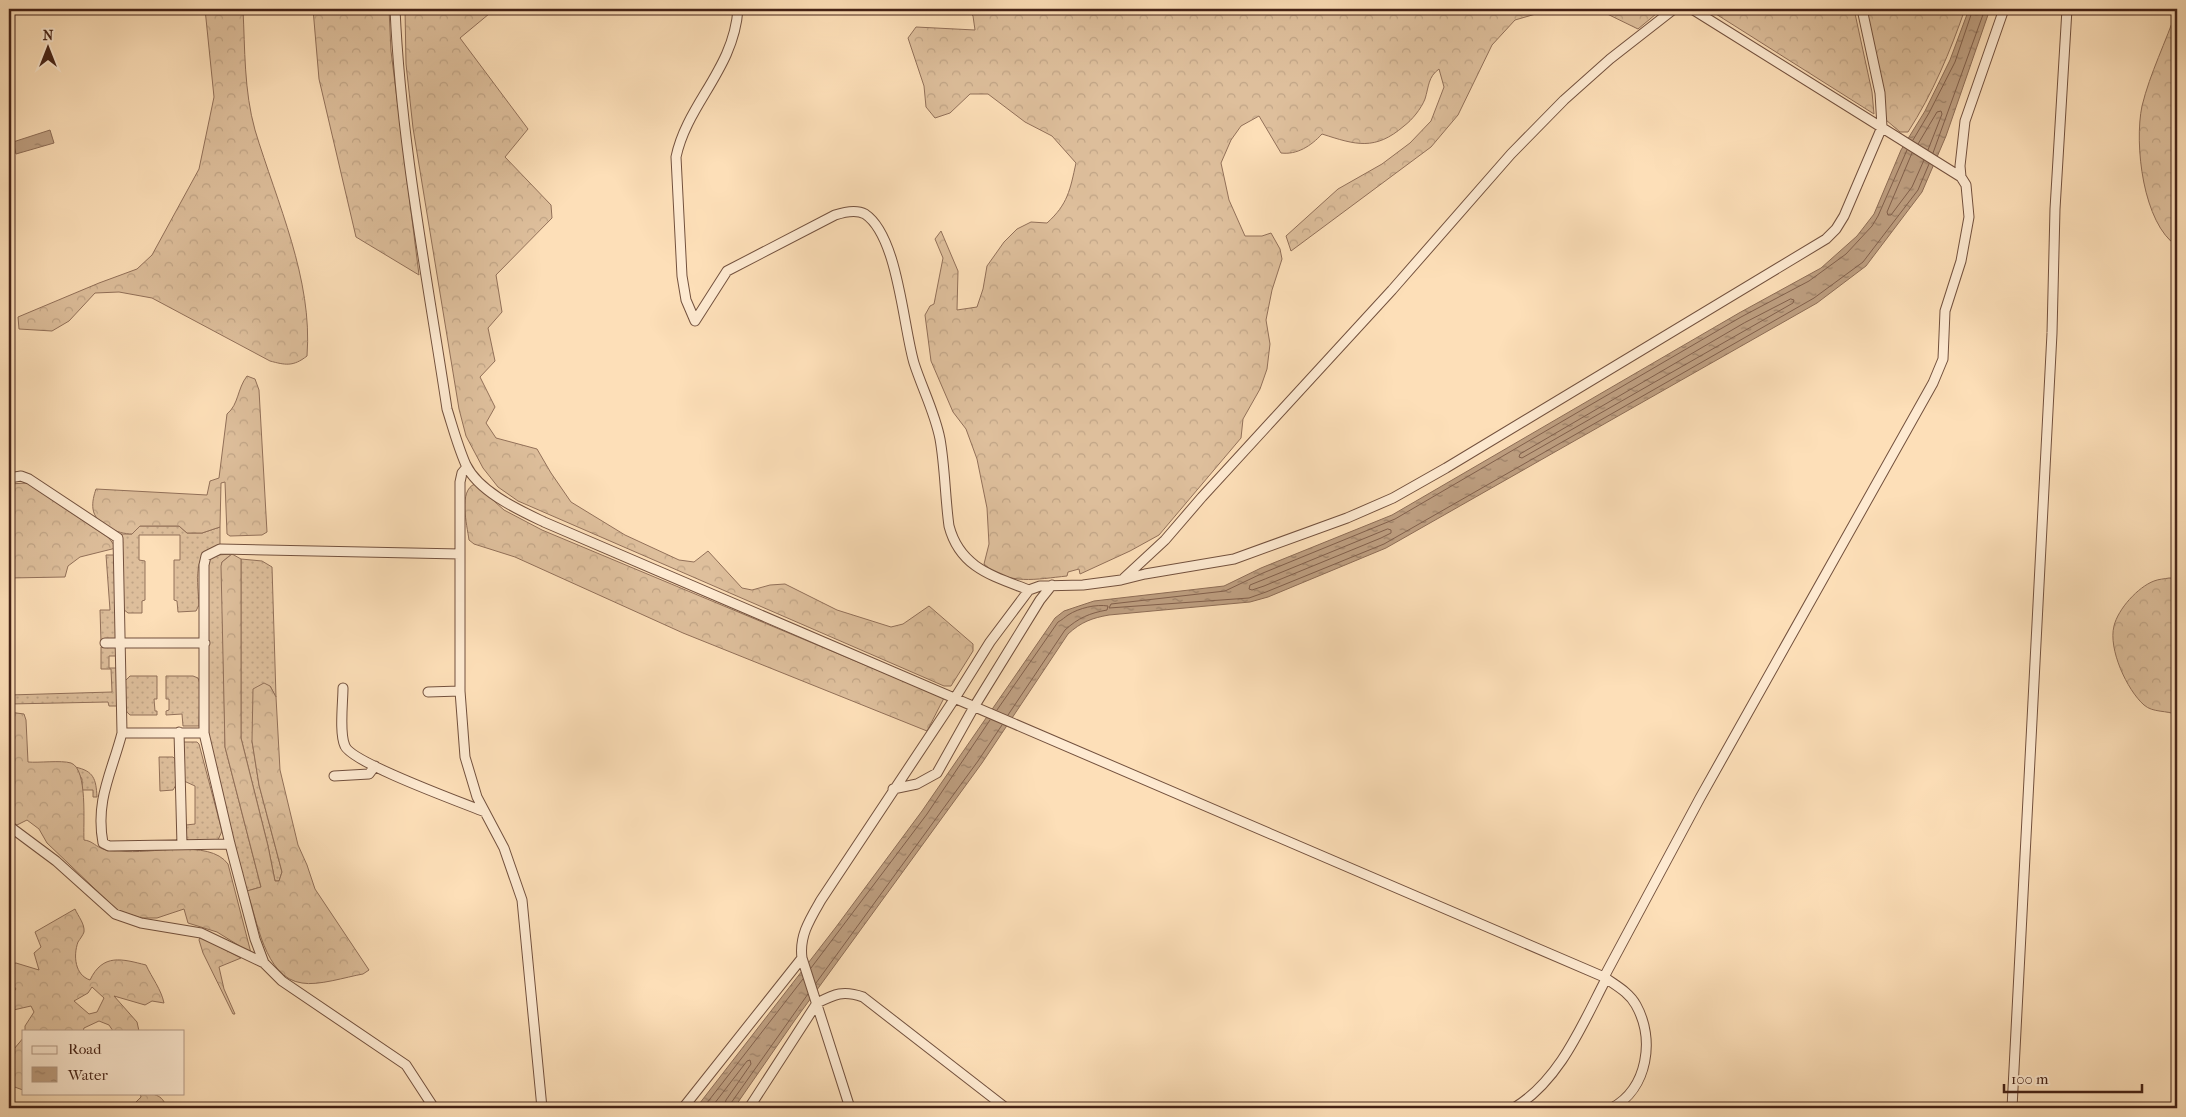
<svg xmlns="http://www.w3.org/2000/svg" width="2186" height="1117" font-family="'IM FELL French Canon',serif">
<defs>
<pattern id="grass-dots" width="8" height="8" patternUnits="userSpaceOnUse" patternTransform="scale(1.25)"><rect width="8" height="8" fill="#debf9c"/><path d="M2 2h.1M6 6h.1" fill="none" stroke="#c0a486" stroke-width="1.8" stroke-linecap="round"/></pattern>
<pattern id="forest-crowns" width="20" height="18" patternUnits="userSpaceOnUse" patternTransform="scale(1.25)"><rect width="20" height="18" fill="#debf9c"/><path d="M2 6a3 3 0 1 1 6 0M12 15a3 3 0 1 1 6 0" fill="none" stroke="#c0a486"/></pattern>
<pattern id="water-ripples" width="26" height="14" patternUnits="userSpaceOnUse" patternTransform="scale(1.25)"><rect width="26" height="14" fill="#be9f81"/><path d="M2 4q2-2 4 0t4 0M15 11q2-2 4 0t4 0" fill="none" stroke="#9c8169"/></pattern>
</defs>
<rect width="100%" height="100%" fill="#fddfb8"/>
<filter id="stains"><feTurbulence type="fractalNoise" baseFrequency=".004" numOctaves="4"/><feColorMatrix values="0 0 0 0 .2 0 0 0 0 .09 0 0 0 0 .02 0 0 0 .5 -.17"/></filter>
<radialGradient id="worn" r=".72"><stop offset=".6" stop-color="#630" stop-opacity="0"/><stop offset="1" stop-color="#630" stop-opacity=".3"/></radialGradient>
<!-- grass -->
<path fill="url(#grass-dots)" stroke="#927059" d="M140,526H179L187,533H202L220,527V546C191,550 198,583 199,605L196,611L178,612L177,601L174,600V560H180V535H139V560L145,561V600L142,601V613H128L123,609L121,534H132Z
M232,554L222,562L225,747L261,887L247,891L209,750L206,566L210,558L217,555Z
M106,555H116V639L101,642L100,610H110Z
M241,559L262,561L272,567L276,697L270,686L252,741L259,785L282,872L279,881H275L268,846L241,738Z
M101,647H117V656H109V668H117L118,706H109L108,702L9,704V695L112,692L111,669H101Z
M130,676H157V699H154L155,711H157V715H130C121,709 124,692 124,682Z
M166,676H193L198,678L200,684L199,726H183L182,714L166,715V711L169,710V699H166Z
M183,742H197L199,744L222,831L218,840L186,842V825L195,824V786L184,781Z
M159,757H173L175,759L176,785L173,790L160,791Z
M75,767C94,771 96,779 97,797H93V790H82V779Z"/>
<!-- forest -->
<path fill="url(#forest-crowns)" stroke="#927059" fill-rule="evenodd" d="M205,9H243C245,49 244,91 255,130C277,203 313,279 307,356C293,367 285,365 270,361L152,298L119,292L95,293L69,321L52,331L19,329L18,317L99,283L137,269L152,255L199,169L214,97Z
M313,9H389L391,51L419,275L356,237L319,79Z
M405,9H495L460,38L528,129L505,157L551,205L552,218L496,275L502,312L488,328L495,361L480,377L495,407L486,423L496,438L537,449L551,473L571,502L625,535L679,560L694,562L708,551L742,588L752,590L770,585L785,584L837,610L891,627L903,624L929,606L973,644V651L951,686H944L518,501L498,487L483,468L466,436L459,409L413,128L406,64Z
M968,9H1553L1515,20L1492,45L1458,115L1431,147L1291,251L1286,236L1338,189L1382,164L1410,143L1431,121L1444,87L1439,69C1428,77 1429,86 1425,99C1421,109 1412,120 1404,126C1375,151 1356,145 1322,134C1311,146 1297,155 1281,153L1259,116L1241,126L1231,140L1221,163L1229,200L1245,236H1262L1271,233L1280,249L1282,259L1272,290L1266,320L1270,344L1267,369L1260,389L1243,419L1241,438L1159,535L1130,551L1080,574L1079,569L1068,572L1067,576C1037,579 1008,586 984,564L989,544L987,508L977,459L966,429L953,412L931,361L925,315L930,306L934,304L943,258L935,239L941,231L958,271L957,310L977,307L983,289L987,266L1004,242L1017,229L1031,222L1047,223C1068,204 1070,190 1076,163L1052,136L1025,122L988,94H970L950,113L935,118L926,107L924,86L908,38L916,27L975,30L973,16Z
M1597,9H1662L1638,29Z
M1708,9H1854L1872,92L1874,114Z
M1866,9H1965C1950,52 1933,93 1908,132H1900L1886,120L1883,92Z
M2177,9V246C2143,224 2134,144 2142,106C2150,73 2166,42 2177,9Z
M247,376L255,379L259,390L267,532L262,535L230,536L227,534L225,482L221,483L220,527L202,533H187L179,526H140L132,534C118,534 95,525 93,509C92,502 94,495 96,489L207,495L210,481L219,478L227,414C239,404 237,389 247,376Z
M27,483L109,538L116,548L80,557L68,566L65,577L9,578V484Z
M475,484L504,510L542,530L944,698L927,731L683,633L515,557L474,544L469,540C467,525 458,490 475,484Z
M232,554L241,559V738L268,846L275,881H279L282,872L259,785L252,741L253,689L264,683L270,686L276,697L280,770L298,845L307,865L315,889L369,970L363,974C346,977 318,986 302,983C264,978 257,918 247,891L261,887L225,747L221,566L222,562Z
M2169,578H2177V715C2167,710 2153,713 2144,705C2127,690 2108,649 2114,626C2118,609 2138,587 2154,581C2159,579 2164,579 2169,578Z
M9,712L24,714L26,720L28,762C39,763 61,760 71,763C88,769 83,824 84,840C92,841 94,845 101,848C106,851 114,851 120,851C150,855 209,838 228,864L251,953L217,932L188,923L184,909L157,918H141L117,910L47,843L39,829L27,820L17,825L9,820Z
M75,909C78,916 85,924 84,932C83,935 80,939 78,942C73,956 75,975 90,980C103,953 122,959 146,965C152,978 161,989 164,1003L152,1001L145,1005L114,996L137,1022L139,1031H113L109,1025L99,1021L84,1028L83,1031H25V1026L34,1012L31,1006L9,1011V997L16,989L9,979V964L16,963L39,970L34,953L41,947L35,932ZM92,987L104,998L97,1012L89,1014L74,1001L88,993Z
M200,937L241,958L219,967L224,989L235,1014H233L203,953L199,940Z
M24,1037V1089L23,1090L9,1085V1055Z
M140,1093C151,1093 164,1094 166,1108H130L141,1097Z"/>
<!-- water -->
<path fill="url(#water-ripples)" stroke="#8e6d56" d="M1969,9H1990L1946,136L1922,192L1866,266L1817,303L1386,548L1268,597L1250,602L1109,615C1092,618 1081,622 1068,634L982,763L795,1020L734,1108H696L836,927L922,811L1055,618L1064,611L1094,601L1224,586L1261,568L1392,515L1739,313L1821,268L1857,236L1874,214L1901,150L1925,111L1950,60Z
M50,130L54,143L16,154L13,142Z"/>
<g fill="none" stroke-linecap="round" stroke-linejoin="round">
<!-- shore -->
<path stroke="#82604c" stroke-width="1" d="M1913,140L1929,113L1955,62L1973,9
M1918,144L1937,112L1941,111L1942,114L1928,150
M1907,150L1878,216L1872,226L1846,254L1809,281L1741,317L1395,519L1263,573L1225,591L1111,604L1109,608L1249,598L1266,592L1384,544L1814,298L1863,262L1918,190L1929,164
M1912,153L1887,212L1888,215H1891L1912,187L1924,160
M1933,153L1985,9
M1791,299L1794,300L1793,303L1522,458L1519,457L1520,454L1744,323Z
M1388,529L1391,530V533L1381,538L1264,586L1252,590L1249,589L1250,585L1265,579Z
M997,710L1058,622C1062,620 1065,617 1068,615C1079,608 1096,604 1108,606L1107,610C1090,613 1078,618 1065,630L1008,715
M811,968L927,814L990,720
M816,983L978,761L1002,725
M703,1108L803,979
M711,1108L747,1061L750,1060L751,1064L726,1100L724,1108
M730,1108L731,1103L808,994"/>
<!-- minor casing -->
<g stroke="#73513e" stroke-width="11">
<path id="minor" d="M395,9C401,143 427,276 447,409C453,428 458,447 466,465C479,492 519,510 544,522L1604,977C1615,985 1629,992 1636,1005C1655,1039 1648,1088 1612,1108
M738,9C734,69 687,104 676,157L682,276L686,300L695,321L727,271L835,215C844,212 856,209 865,214C898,236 903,326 914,363C922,388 935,413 940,439C945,467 945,497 949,526C960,568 993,576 1029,590
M1692,9L1961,177
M9,478L21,476L29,479L118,538L122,733H204
M460,554V691L465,757L477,797L504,848L522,900L542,1108
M1124,578L1165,540L1202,497L1392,290L1511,154L1564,100L1610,59L1674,9
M105,643H205
M343,688C343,702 339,734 345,746C352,763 463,803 485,812
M428,692L460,691
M179,732L182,845
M122,733C112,772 95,800 103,843L109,846L230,844
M334,776L369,774L375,766
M893,789L917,784L937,773L974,707L1040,600L1052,585
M9,826L56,861L115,914L141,923L201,933L264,963
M1604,977L1700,798L1933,383L1943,359L1945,311L1961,261L1969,217L1966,185L1961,177L1960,166L1965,121L2004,9
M434,1108L406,1065L282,981L264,963L255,939L230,844L204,733V565L206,556L220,549L460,554V482L462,473L467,467
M683,1108L802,958
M749,1108L817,1003C835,994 843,990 863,997L1006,1108
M850,1108L802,958C799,936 810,919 821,900L955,698L990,642L1029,590L1040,586L1083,585L1121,580L1145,574L1234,559L1347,518L1393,498L1446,468L1826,239L1836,229L1844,216L1882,127L1880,93L1862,9
M1514,1108C1560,1080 1582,1025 1606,979
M2012,1108L2052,333L2055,209L2067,9"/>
</g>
<!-- minor -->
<use href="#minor" stroke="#feead1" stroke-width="9"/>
</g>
<!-- margin -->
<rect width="2186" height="1117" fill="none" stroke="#fddfb8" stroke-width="30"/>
<rect x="10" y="10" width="2166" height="1097" fill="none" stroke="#452216" stroke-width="2.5"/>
<rect x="15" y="15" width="2156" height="1087" fill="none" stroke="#452216"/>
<!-- legend -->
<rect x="22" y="1030" width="162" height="65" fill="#feead1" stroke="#b49a86"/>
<rect x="32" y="1046" width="25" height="8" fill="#feead1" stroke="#b49a86"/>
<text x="68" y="1054" font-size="15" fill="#452216">Road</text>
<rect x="32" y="1067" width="25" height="15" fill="url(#water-ripples)" stroke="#b49a86"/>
<text x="68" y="1080" font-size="15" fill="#452216">Water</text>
<!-- north arrow -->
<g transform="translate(48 48)" stroke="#feead1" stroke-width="4" paint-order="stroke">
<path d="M0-4L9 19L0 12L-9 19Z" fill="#452216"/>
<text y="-8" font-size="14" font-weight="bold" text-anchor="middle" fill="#452216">N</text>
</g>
<!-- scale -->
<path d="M2004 1084v8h138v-8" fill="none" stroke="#452216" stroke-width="2.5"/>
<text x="2011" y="1084" font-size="15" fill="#452216" stroke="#feead1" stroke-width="4" paint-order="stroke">100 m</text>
<rect width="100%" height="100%" filter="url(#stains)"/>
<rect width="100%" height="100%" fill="url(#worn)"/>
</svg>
